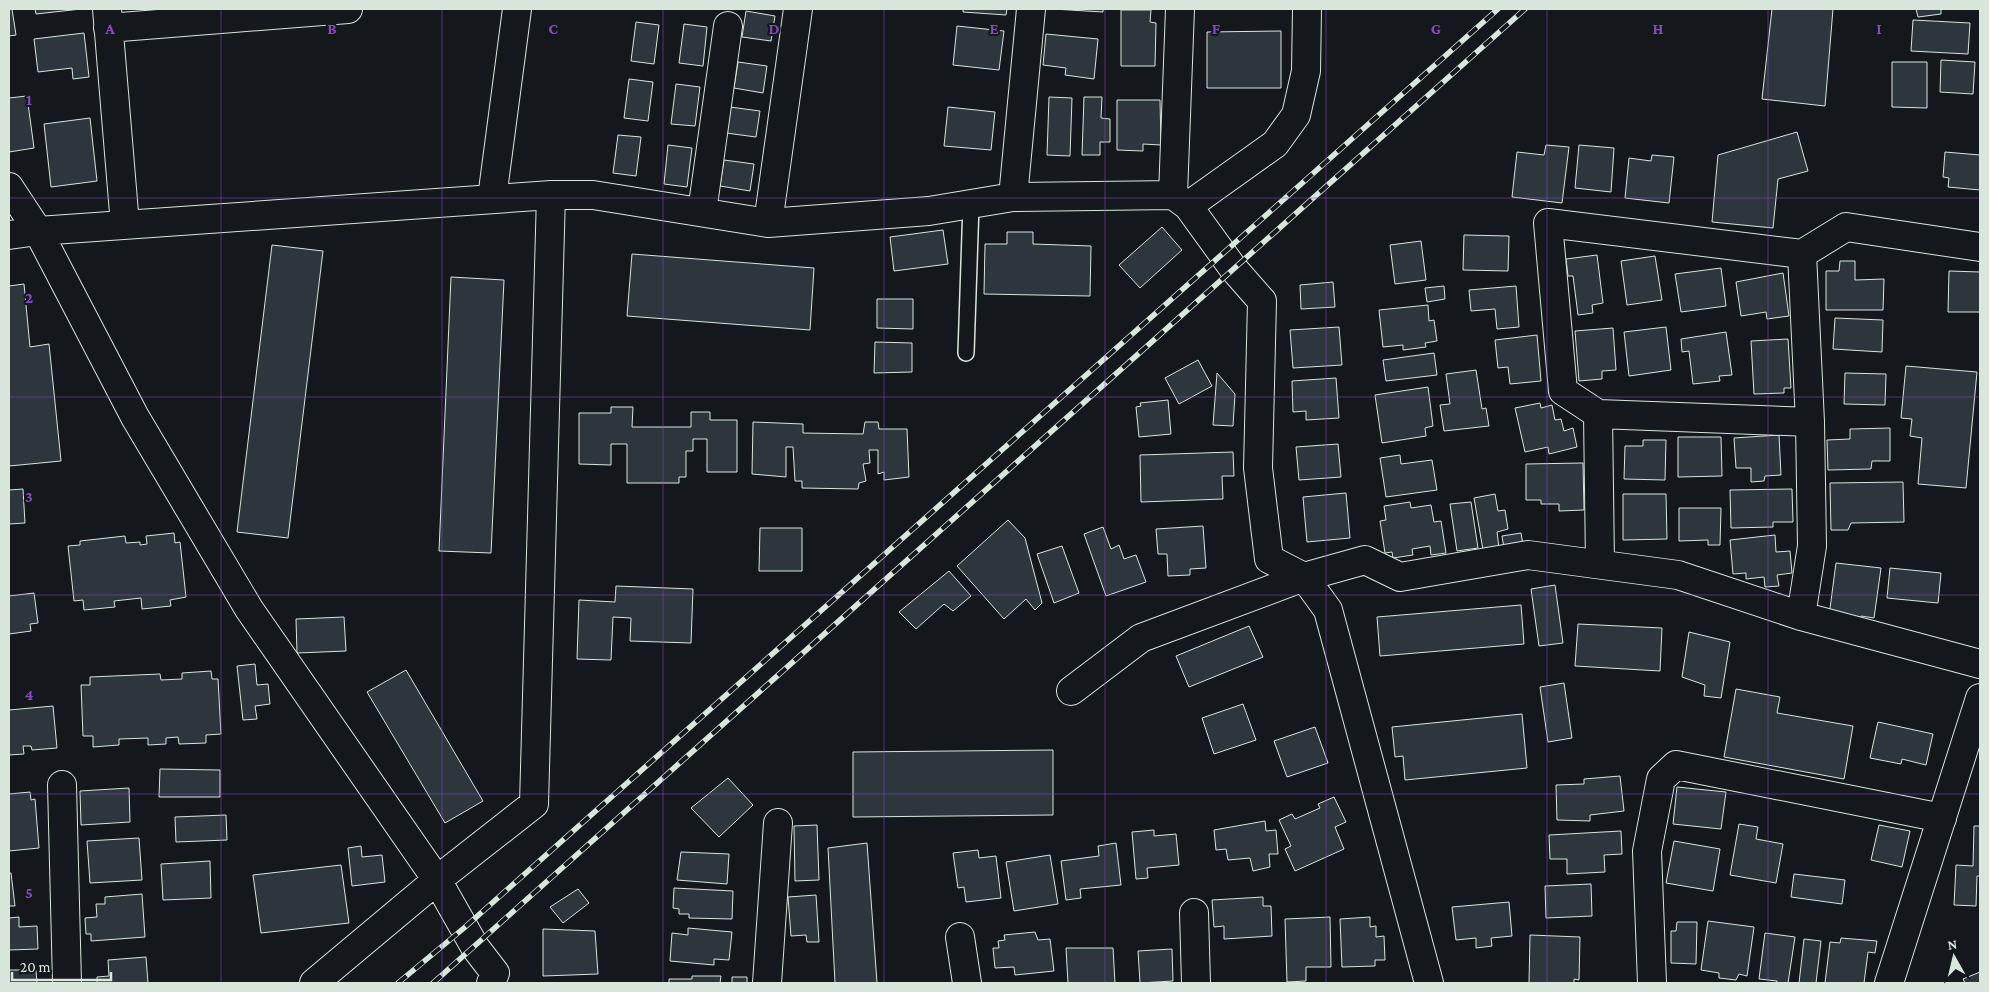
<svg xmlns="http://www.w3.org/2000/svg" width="1989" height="992" font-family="'Crimson Pro',serif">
<rect width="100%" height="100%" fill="#14181c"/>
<!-- building -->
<path fill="#2c363c" stroke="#d8e6dc" d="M9,9H12L16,35L9,36Z
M35,9H81L36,14Z
M963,9H1007L1006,15L963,12Z
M1053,9H1103V12Z
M1772,9H1833L1825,106L1762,99Z
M1916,9H1941V14L1918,17Z
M1121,10H1151L1150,22L1156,23L1155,66H1121Z
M746,11L775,16L771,41L742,37Z
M1913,20L1970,23L1968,54L1911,51Z
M636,22L659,25L654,64L631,61Z
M684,24L707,27L703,66L679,63Z
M957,26L1004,31L999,70L953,65Z
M1281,31V88H1207V32Z
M84,33L89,77L73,79L72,68L38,72L34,39Z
M1046,34L1098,39L1094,79L1065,75L1066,68L1043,65Z
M1941,60L1975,62L1973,94L1940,92Z
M738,62L767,66L763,93L734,88Z
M1892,62H1927V108L1892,107Z
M629,79L653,82L648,121L624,118Z
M676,84L700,87L695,126L671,124Z
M27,96L34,148L9,152V98Z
M1049,97L1072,98L1070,156L1047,155Z
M1084,97H1102L1101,118L1110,119V142H1100V155H1082Z
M1117,100H1160L1161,145L1143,144V151L1117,150Z
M730,107L760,111L756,137L726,133Z
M948,107L995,112L991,150L944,146Z
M90,118L97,181L51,187L44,124Z
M1797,132L1808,171L1778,179L1773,228L1712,222L1718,155Z
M618,135L641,137L636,176L613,173Z
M668,145L692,148L687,187L664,184Z
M1546,145L1569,147L1562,203L1512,197L1517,152L1544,155Z
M1579,145L1614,148L1611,192L1575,188Z
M1945,152L1980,155V190L1948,187L1949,178L1943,177Z
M1652,155L1674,157L1669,203L1625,198L1629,158L1651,161Z
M724,160L754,164L750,191L720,186Z
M1162,227L1182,250L1140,288L1119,265Z
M943,230L948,264L894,271L890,237Z
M1007,232H1033V244L1091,246L1090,296L984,294L985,244H1007Z
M1464,235L1509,236L1508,271L1463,270Z
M1421,241L1426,280L1395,284L1390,245Z
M272,245L323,251L288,538L237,532Z
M632,254L814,268L810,330L627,316Z
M1597,255L1603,303L1592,305L1593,313L1578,315L1573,276H1568L1566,259Z
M1655,256L1662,300L1627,305L1621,261Z
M1840,261H1855V280L1884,279L1883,310H1826V271H1839Z
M1721,268L1726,306L1681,312L1675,274Z
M1949,271L1980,272V312H1948Z
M1783,273L1789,316L1767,319L1766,312L1741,316L1736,282Z
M451,277L504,280L491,553L439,551Z
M1333,282L1335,307L1301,309L1300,285Z
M24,284L30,347L49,344L61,461L9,466V286Z
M1444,286L1445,299L1427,302L1425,288Z
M1516,286L1519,327L1497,329L1495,309L1471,311L1469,290Z
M877,299H913V329L877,328Z
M1428,305L1429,321L1434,320L1437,341L1425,343L1426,347L1403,350V345L1383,347L1379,310Z
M1835,318L1883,320L1882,352L1833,349Z
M1339,327L1342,365L1293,368L1290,330Z
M1666,327L1671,370L1629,376L1624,332Z
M1613,328L1616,370L1602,371V379L1579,381L1575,331Z
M1726,332L1732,375L1719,376L1720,381L1693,384L1689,351L1682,352L1681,339Z
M1537,335L1541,381L1510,384L1508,367L1498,368L1495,340Z
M1788,339L1791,388H1784V393L1754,394L1751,341Z
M875,342L912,343V372L874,373Z
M1434,353L1437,375L1386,381L1383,360Z
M1198,360L1212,386L1179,404L1165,378Z
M1906,366L1977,372L1966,488L1918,484L1922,438L1910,436L1912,419L1901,418Z
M1476,370L1482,409L1486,408L1489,426L1444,431L1440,405L1450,404L1446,374Z
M1217,373L1235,394L1233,426L1213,425Z
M1845,373L1886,374L1885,405L1844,404Z
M1336,378L1339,418L1306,420V411L1293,412L1292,381Z
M1428,387L1433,426L1425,428L1426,436L1382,443L1375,395Z
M1168,400L1171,434L1139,437L1136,407L1141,406L1140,403Z
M1540,403L1541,408L1552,405L1555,420L1561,419L1564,431L1573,428L1577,447L1549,454L1548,447L1525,452L1515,408Z
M611,407H633L632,427H691V412H710V420H737V472H707V439H693V451H686V477H679V483H627V444H611V465L579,464V413H611Z
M753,422L803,424V433L863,434L865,422H878L879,429H907L909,477L884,480V472L878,474V450H869L870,463L863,464L866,481L859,483L858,489L802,488V481H795L793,447H786V477L752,474Z
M1890,428V461H1872L1871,469L1828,470L1827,440L1850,439V429Z
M1779,435L1781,475L1765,476L1764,481L1751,482V468H1736L1734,438Z
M1678,437H1721L1722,476L1678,477Z
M1643,440H1666L1665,480L1624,479L1625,446H1643Z
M1338,444L1341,477L1299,480L1296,447Z
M1233,452L1234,476H1222L1223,499L1141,502L1140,455Z
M1400,455L1401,464L1432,460L1437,490L1386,497L1380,458Z
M1583,463L1584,510L1559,511V504H1541V500H1526V464Z
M1903,482L1904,522L1851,523L1848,530H1831L1830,483Z
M23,489L25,523L9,524V490Z
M1792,489L1793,522H1773V527L1731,528L1730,490Z
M1346,493L1350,538L1307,542L1303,497Z
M1495,494L1498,511L1505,510L1508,529L1497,532L1499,548L1483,550L1474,498Z
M1623,494H1666L1667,539L1623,540Z
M1410,502L1411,508L1431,505L1434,522L1441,521L1446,553L1431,555L1430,546L1412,549L1413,555L1393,558L1392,552L1385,553L1380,521L1386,520L1384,506Z
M1471,502L1478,548L1457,551L1450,504Z
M1679,508H1721L1720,545H1708V540L1679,541Z
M1008,520L1025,538L1042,603L1035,610L1026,599L1004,619L957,566Z
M1203,526L1206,568L1190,569V575L1168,576L1167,554H1158L1156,529Z
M1103,527L1111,549L1119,545L1124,559L1136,555L1146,582L1106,596L1084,534Z
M760,528H802V571H759Z
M174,533L175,543L180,542L186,597L170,600L171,606L142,609L141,598L114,601L115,607L84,610L83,600L74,601L68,546L80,545V541L125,536L126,543L140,542V545L147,544L146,536Z
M1521,533L1524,551L1505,554L1502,536Z
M1775,535L1776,552L1790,551L1792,573L1777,575L1779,586L1765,587L1764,577L1746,579V573L1733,574L1730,540Z
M1062,546L1079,593L1054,603L1037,554Z
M1836,563L1881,568L1874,618L1861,616L1860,625L1829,616Z
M1890,568L1941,573L1938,603L1887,598Z
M949,571L971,596L953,611L944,604L916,629L899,612Z
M1555,585L1563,643L1539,646L1531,589Z
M616,586L693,589L691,643L630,641L631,618L613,617L611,660L577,659L579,600L615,602Z
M34,593L38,623L30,624L31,631L9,634V596Z
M1521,605L1524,644L1380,656L1377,617Z
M344,617L346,651L297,653L296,619Z
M1578,624L1662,628L1660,671L1575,666Z
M1249,626L1263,657L1189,687L1176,656Z
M1689,632L1730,642L1721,698L1704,696L1705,685L1682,677Z
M255,664L257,685L268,684L270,704L255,706L257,719L243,720L237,666Z
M406,670L483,801L445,823L367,692Z
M211,671L212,679H218L221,734L206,735V743L179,744L178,737L166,738V744L148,745V738L119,739V745L93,747V736H83L81,685H90V677L160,674L161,680L182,679V673Z
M1564,683L1572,738L1548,742L1540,687Z
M1736,689L1780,697L1777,713L1853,726L1844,779L1724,757Z
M1243,704L1256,740L1214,754L1202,718Z
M53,706L57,748L32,750L31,746H23L24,754L9,755V710Z
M1522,714L1527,768L1405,780L1403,756L1395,757L1392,727Z
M1878,722L1933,734L1926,765L1902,759L1901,764L1870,758Z
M1315,727L1328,763L1287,777L1274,741Z
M1053,750V815L853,817V752Z
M160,769L220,770V797H159Z
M1620,776L1624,811L1590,815V821L1557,820L1556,785L1584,784V779Z
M728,778L753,805L719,837L691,808Z
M1677,787L1726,792L1721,829L1673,824Z
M129,788L130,822L81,825L80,791Z
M30,792L31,800L35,799L39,848L9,851V794Z
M1334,797L1346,822L1335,827L1344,849L1295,871L1285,849L1291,846L1279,820L1292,814L1295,819L1320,808L1318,804Z
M226,815L227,840L176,842L175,817Z
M1265,821L1266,831L1276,830L1278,854H1269L1270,867L1253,871L1250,858L1228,860L1226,849L1216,850L1214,830Z
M1739,824L1758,827L1756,839L1783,844L1776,883L1730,875Z
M817,825L819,880L795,881L794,826Z
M1879,825L1910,831L1902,867L1871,860Z
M1974,826H1980V876H1977L1976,906L1954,905L1956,865L1973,866Z
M1154,830V836L1176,834L1179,865L1147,868L1148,878L1136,879L1132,832Z
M1621,831L1622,854L1604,855L1605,872L1567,874V859H1550L1549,835Z
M139,838L142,880L90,883L87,841Z
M1674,841L1720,849L1713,891L1666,883Z
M867,843L877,983H835L828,848Z
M1116,843L1121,885L1080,889L1081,898L1066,900L1061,861L1099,856L1098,846Z
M361,846L362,857L382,855L385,882L352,886L348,848Z
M978,850L979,858L996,856L1001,898L966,902L964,887L958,888L953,853Z
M681,852L729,854L727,884L677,880Z
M1050,855L1058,904L1014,911L1006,862Z
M210,861L211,898L163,900L161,864Z
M341,865L349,923L261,933L253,875Z
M9,873H11L15,906H9Z
M1794,874L1845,880L1842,904L1791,897Z
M1591,884L1592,916L1546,918L1545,886Z
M674,888L733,891L732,919L689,918V914H679V909L673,908Z
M578,889L589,903L563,923L550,907Z
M142,894L145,937L91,941V934H86L85,918L97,917L96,904H105V897Z
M816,895L819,942H807L806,935L791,936L788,897Z
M1263,897V906H1271L1272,936L1224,939V926L1214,927L1212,900Z
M1509,902L1512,936L1491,938L1492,946L1476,948V938L1456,940L1452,907Z
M19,917V927L37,926L38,949L9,950V918Z
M1330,917L1331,967H1306V981L1287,982L1285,919Z
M1370,917V927L1376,926V937L1384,936L1385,960H1375V966L1342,967L1340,919Z
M1708,921L1754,927L1747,976L1739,974L1736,980L1719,978V973L1701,970Z
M1677,922H1697L1696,964L1671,963V931H1676Z
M688,928L732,932L729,960L714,959V965L670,961L672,933L688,935Z
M543,929L595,931L598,974L543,976Z
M1035,932L1038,940L1050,939L1054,971L1015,975L1014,967L995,968L993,948H999L998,941L1005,940L1004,935Z
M1765,933L1795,937L1788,983H1777V981L1759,979Z
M1530,935L1580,937L1579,980L1574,979V983H1529Z
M1841,938L1877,941L1875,953L1868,952L1864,983H1825L1830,942L1840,943Z
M1804,939L1821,941L1816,983H1799Z
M1066,948H1113L1115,983H1068Z
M1172,949L1173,981L1140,983L1138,951Z
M146,957L148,983H97V977L109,976L108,960Z
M9,970H36L37,983H9Z
M1980,972V983H1965L1963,979Z
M692,976H721L720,983H669V979H692Z
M732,977H747V983H732Z"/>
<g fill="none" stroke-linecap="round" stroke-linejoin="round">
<!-- service casing -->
<g stroke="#d8e6dc" stroke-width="18">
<path id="service" d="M966,353L971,204"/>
</g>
<!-- minor casing -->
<g stroke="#d8e6dc" stroke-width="30">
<path id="minor" d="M107,9L125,225
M108,28L348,9
M9,187L38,231L135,417L249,609L437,880L475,947L495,973L491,983
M1173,195L1180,9
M1013,197L1031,9
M492,198L517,9
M1188,206L1275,144L1296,115L1306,71L1307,9
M702,212L728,26
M768,223L798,9
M9,235L38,231L551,195H593L768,223L929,211L1013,197L1173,195L1188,206L1233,268L1262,301L1258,468L1269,559L1304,577L1328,610L1429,983
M1802,254L1846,227L1980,247
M1598,414L1810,422
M1600,564L1598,414L1563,391L1548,223L1802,254L1810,422L1812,546L1801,616
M1071,691L1141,638L1304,577L1365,560L1400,577L1528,555L1678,575L1801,616L1980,664
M62,785L67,983
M1194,913L1196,983
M960,937L967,983
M314,983L437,880L534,804L551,195
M767,983L778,823
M1652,983L1647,851L1661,779L1676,765L1942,818"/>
</g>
<!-- tertiary casing -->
<g stroke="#d8e6dc" stroke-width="30">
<path id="tertiary" d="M1889,983L1980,698"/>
</g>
<!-- service -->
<use href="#service" stroke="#14181c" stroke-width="15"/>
<!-- minor -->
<use href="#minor" stroke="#14181c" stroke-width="28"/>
<!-- tertiary -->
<use href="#tertiary" stroke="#14181c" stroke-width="28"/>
<!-- rail casing -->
<g stroke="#d8e6dc" stroke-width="5.5">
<path id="rail" d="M398,983L464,928L1498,9
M433,983L1525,9"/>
</g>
<!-- rail -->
<use href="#rail" stroke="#14181c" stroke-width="4" stroke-dasharray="11" stroke-linecap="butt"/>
</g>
<!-- grid -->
<path fill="none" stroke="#8948c3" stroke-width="1" stroke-opacity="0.55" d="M221,9V983M442,9V983M663,9V983M884,9V983M1105,9V983M1326,9V983M1547,9V983M1768,9V983M9,198H1980M9,397H1980M9,595H1980M9,794H1980"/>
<g font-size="16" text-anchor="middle" font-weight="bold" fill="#8948c3" stroke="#14181c" stroke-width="4" stroke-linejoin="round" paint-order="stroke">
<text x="110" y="34">A</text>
<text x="332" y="34">B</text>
<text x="553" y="34">C</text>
<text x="774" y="34">D</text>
<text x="994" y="34">E</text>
<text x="1216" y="34">F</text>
<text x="1436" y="34">G</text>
<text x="1658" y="34">H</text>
<text x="1879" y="34">I</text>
<text x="29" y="105">1</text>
<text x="29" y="303">2</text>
<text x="29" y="502">3</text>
<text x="29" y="700">4</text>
<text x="29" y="898">5</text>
</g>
<!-- border -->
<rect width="1989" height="992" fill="none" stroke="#d8e6dc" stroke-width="20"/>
<!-- north arrow -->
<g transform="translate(1954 957) rotate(352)" stroke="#14181c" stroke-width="4" paint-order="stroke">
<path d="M0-4L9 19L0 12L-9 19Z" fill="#d8e6dc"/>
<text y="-8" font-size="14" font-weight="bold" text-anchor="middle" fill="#d8e6dc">N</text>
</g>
<!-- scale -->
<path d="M12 972v8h99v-8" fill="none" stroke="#d8e6dc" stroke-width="2.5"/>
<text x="20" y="972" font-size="15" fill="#d8e6dc" stroke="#14181c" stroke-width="4" paint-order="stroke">20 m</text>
</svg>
